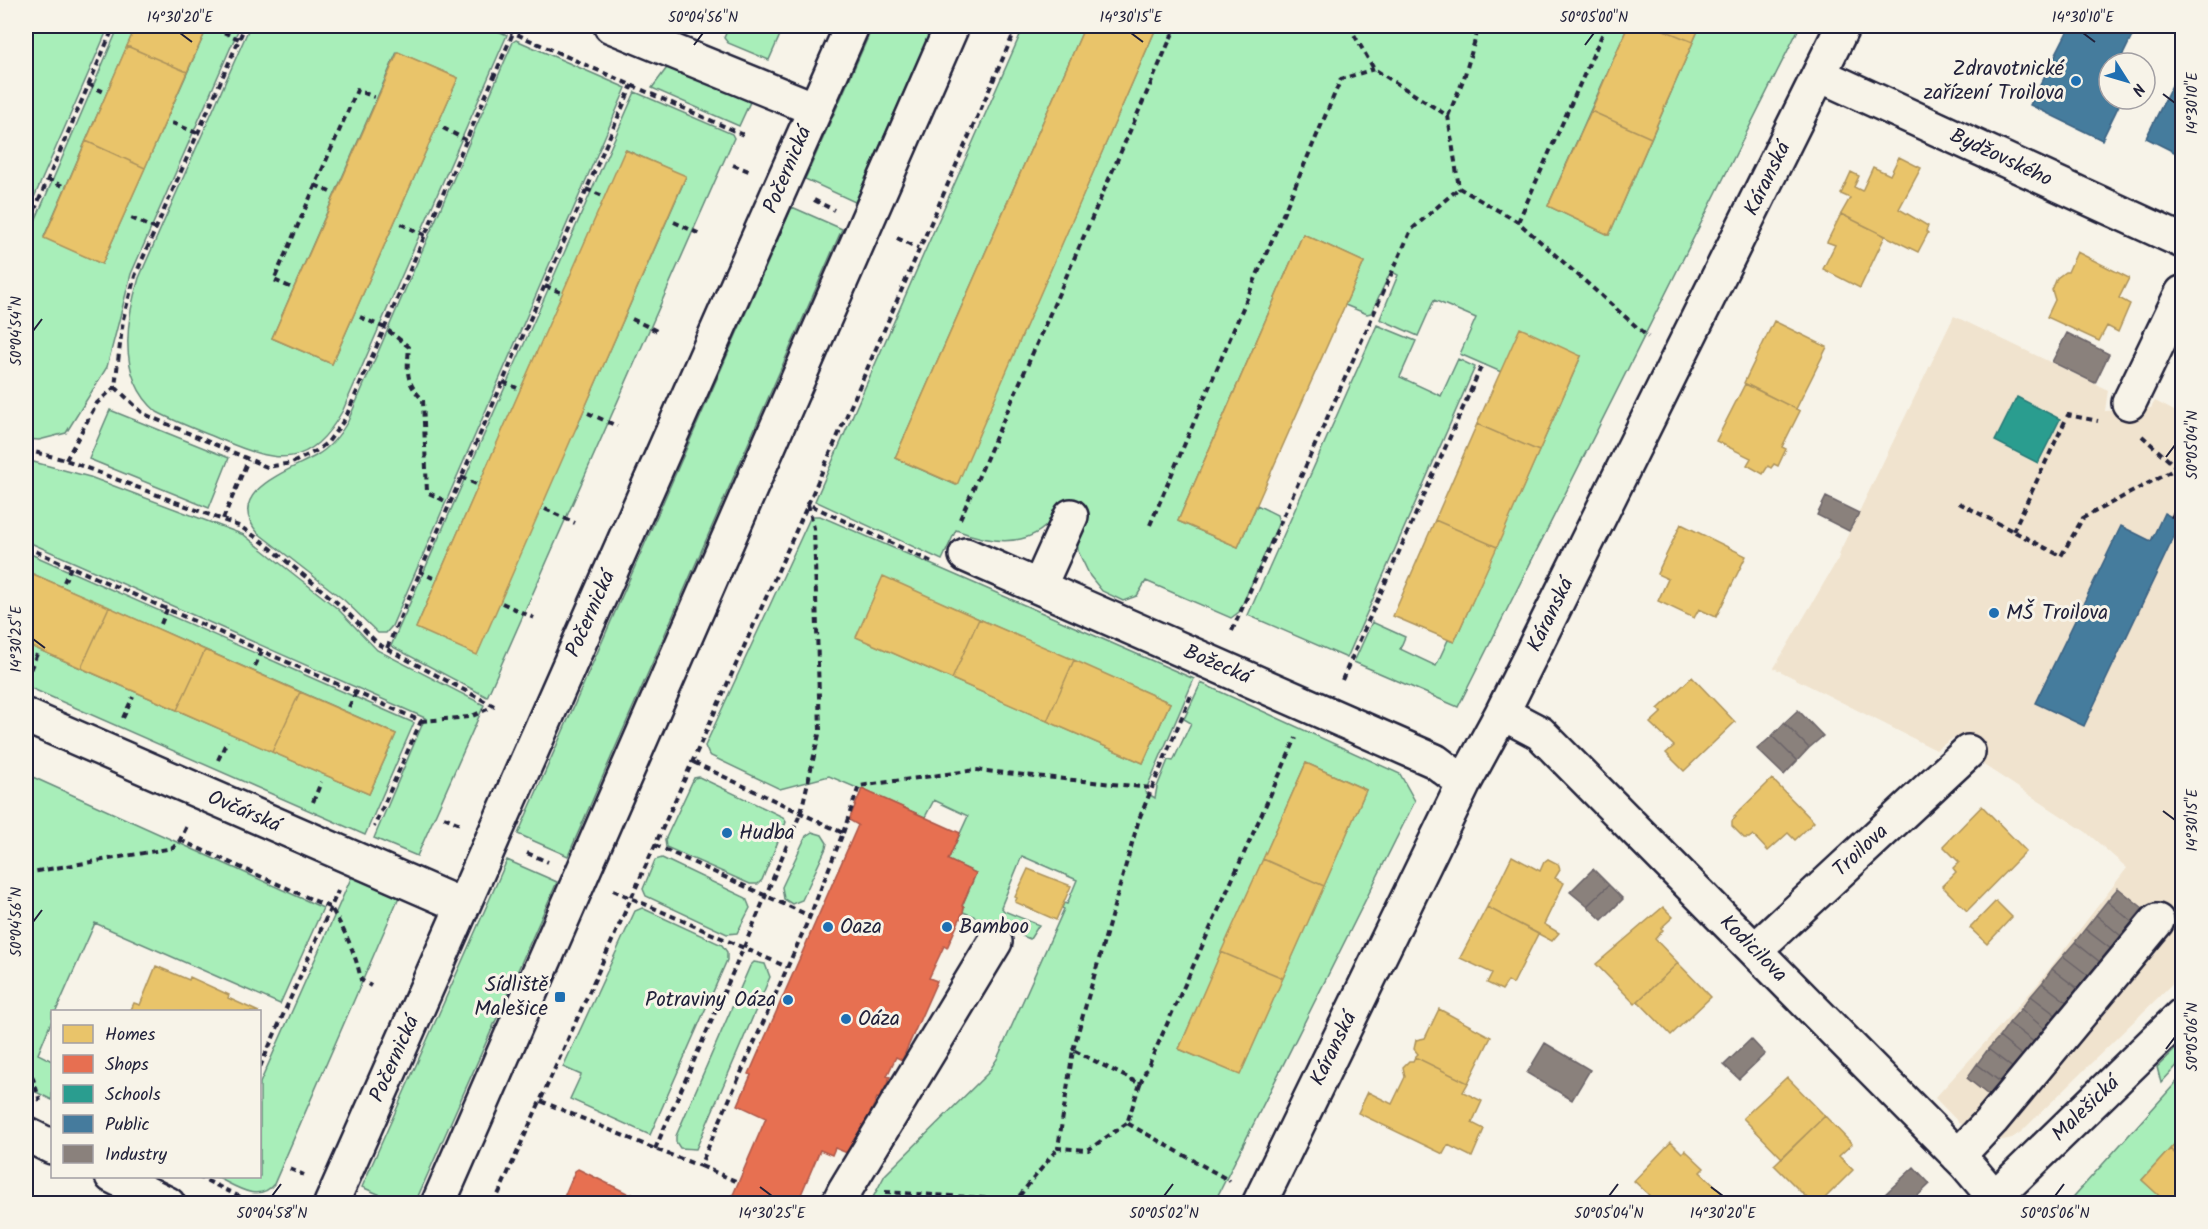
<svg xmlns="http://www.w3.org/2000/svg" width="2208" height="1229" font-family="Kalam,sans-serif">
<rect width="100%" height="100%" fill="#f7f3e8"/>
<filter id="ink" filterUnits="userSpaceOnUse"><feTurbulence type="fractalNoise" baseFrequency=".0167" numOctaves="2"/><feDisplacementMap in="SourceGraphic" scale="12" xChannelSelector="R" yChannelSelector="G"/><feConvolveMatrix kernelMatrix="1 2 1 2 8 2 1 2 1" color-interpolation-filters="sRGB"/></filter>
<g filter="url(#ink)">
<!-- built -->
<path fill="#f0e3ce" d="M1954,316L2108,390L2105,411L2151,408L2155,401L2182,415V974L2021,1132L2012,1138L2003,1140H1995L1967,1131L1935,1098L2037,985L2127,868L2086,832L1979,762L1953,738L1936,750L1774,668L1838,559L1841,549Z"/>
<!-- green -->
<path fill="#a8eeb9" stroke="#65887a" stroke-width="1.5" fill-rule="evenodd" d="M26,26H109L26,216Z
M119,26H136L44,237L102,264L208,26H240L131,274L107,367L66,433L39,440L26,439V242Z
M250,26H486L507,35L343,410C310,469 278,464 222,440C200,431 178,423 157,412C118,379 125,323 139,278ZM397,52L458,78L332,364L272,338Z
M729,26H784L769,60L728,43L724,38Z
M873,26H933L855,202L805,179Z
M1024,26H1085L895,458L956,485L1157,26H1628L1548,206L1609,235L1700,26H1800L1458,707L1354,662L1372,622L1405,637L1400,649L1436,666L1448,640L1454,642L1581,356L1501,372L1460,354L1476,318L1434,300L1418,336L1380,319L1398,275L1391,271L1371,313L1367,314L1345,305L1364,262L1303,234L1178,521L1238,547L1257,505L1277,515L1279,522L1239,612L1231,618L1146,581L1137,596L1123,601L1102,591L1090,576L1078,551L1077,529L1062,503C1058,509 1055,517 1049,523C1024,549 987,542 956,530L942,560L815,501Z
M516,40L626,88L392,626L386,633H378L344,600L258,533C222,491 290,471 317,455C331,447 340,435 348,421L513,42Z
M669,65L750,102L739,126L652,88Z
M635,92L732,134L734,138L487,697L391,646ZM626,150L686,177L585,407L577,427L416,628Z
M792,207L842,229L568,856L518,834Z
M1377,325L1416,341L1400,377L1441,396L1458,359L1475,367L1347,658L1248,615Z
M110,410L229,458L209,508L89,459Z
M26,460L90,477L244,535L338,609L377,650L484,705L417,856L374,838L425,718L26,541Z
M811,516H820L1194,679L1145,792L1155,798L1157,787L1168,760L1173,761L1191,723L1184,719L1201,683L1400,774L1415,801L1214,1203H870L885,1175L988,1073L997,1059L1064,909L1062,908L1064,903L1067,904L1077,880L1022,856L1001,907L1004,911L1039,925L1030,939L963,912L964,907L962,906L976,873L948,860L968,816L934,800L925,817L829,776L780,789L709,755L705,746ZM883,577L1170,703L1143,763L857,637ZM1306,763L1366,790L1240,1074L1179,1049Z
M26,552L414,723L365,835L26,686V644L369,794L396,734L26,571Z
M26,774L323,908L280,1004L95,923L56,1011L52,1012V1020L38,1054L52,1061V1100L26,1087Z
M699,777L783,817L786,822L762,880L758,884H750L666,847L665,840L694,778Z
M812,832L822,835L827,843L826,848L802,900L792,904L784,899L782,887L806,836Z
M662,858L746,898L750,908L737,933L727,934L646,896L643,889L655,860Z
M507,860L557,882L415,1203H399L362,1187Z
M352,876L399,897L274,1184C258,1204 234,1185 216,1177L260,1176V1083Z
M642,908L722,945L727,952V960L650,1135L570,1099L581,1075L563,1067L635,911Z
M754,962L765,964L770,977L696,1149L680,1148L676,1142V1136L750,966Z
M2182,1043V1060L2161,1083L2157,1067Z
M2182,1076V1136L2142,1180L2168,1203L2067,1204Z"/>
<!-- homes -->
<path fill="#e9c46a" stroke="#ad935c" stroke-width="1.5" d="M136,26H208L187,72L127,46Z
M1085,26H1157L957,485L895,458Z
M1628,26H1654L1693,42L1651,138L1591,111Z
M1654,26H1700L1693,42Z
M127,46L187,72L145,168L86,141Z
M398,52L458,78L332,364L272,338Z
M1591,111L1651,138L1609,235L1548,206Z
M86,141L145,168L102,264L44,238Z
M625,150L686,176L477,655L416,628Z
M1899,157L1921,168L1899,209L1928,226L1926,231L1928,233L1918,252L1841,214L1850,198L1841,194L1851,172L1859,176L1854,187L1862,191L1873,167L1890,175Z
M1841,214L1885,236L1860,288L1823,269L1835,245L1827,242Z
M1303,234L1364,262L1238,547L1178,521Z
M2077,252L2129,278L2119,298L2130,304L2118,332L2107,326L2099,341L2047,317L2055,300L2052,290L2057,278L2065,272H2068Z
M1774,321L1827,347L1796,409L1744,383Z
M1520,328L1581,356L1539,451L1477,424Z
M1745,384L1800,411L1782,447L1786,449L1778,466L1774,464L1771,468L1768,466L1763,474L1747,465L1751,458L1716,441Z
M1477,424L1539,451L1497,547L1435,520Z
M1435,520L1497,547L1454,642L1393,616Z
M1681,524L1746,556L1716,617L1699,609L1694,618L1658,601L1668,579L1657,574Z
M26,571L109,607L81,668L26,644Z
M883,576L979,619L952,679L856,637Z
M109,607L205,650L177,710L81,668Z
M979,619L1074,660L1047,721L952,679Z
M205,650L300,692L272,752L177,710Z
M1074,660L1170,703L1143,763L1047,721Z
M1692,677L1735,722L1684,771L1666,753L1674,746L1650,723L1662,712L1658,709Z
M300,692L396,734L369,794L272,752Z
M1306,763L1366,790L1324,886L1263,859Z
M1772,779L1814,822L1795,840L1788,833L1768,851L1753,835L1749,838H1744L1732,826V821L1736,817L1734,816Z
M1982,806L2026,851L1967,911L1942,886L1956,872L1953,868L1959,862L1943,846Z
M1512,856L1540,871L1544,862L1548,859L1558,864L1560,870L1555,878L1564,883L1544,924L1559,933L1552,941L1487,907Z
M1263,859L1324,886L1283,978L1221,952Z
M1028,869L1071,886L1056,920L1015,902L1017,898L1015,897Z
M1996,901L2012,917L1987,944L1970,928Z
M1487,907L1538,934L1513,984L1508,981L1502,990L1487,983L1492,973L1460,958Z
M1663,907L1673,917L1661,928L1663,930L1655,939L1678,963L1635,1004L1596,964Z
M1221,952L1283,978L1240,1075L1179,1049Z
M1678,963L1711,997L1671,1035L1638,1001Z
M156,966L189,980L190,977L229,995L228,998L259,1012H130L134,1003L140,1005Z
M1439,1009L1491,1037L1468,1083L1415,1057L1418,1054L1414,1049L1416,1040L1425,1038Z
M1415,1057L1468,1083L1463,1092L1482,1101L1472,1123L1484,1129L1472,1157L1448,1145L1443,1154L1358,1113L1368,1092L1392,1104L1405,1077L1403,1067L1409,1061H1413Z
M1787,1077L1825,1116L1782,1158L1743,1118Z
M1825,1116L1852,1144L1839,1156L1853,1170L1819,1204H1813L1774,1165Z
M2182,1136V1160L2170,1149Z
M1671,1142L1682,1153L1685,1150L1704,1168L1700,1172L1728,1199L1724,1204H1658L1648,1196L1649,1195L1634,1181Z
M2170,1149L2182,1160V1204H2168L2142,1180Z"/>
<!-- shops -->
<path fill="#e76f51" stroke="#ac584a" stroke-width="1.5" d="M862,789L960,833L948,860L976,873L962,906L964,907L963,912L947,948L944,946L929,978L937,981L902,1060L896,1057L887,1076L890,1077L880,1099L877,1098L852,1155L835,1148L832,1155L820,1150L797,1204H729L766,1118L738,1105L751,1075L749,1074L858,825L849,820Z
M578,1169L631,1195L632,1194L653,1204H561L575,1171Z"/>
<!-- schools -->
<path fill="#2a9d8f" stroke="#287876" stroke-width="1.5" d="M2017,397L2060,419L2038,463L1995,441Z"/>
<!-- public -->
<path fill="#457b9d" stroke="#3a6080" stroke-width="1.5" d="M2070,26H2137L2119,63H2109V99H2122L2102,140L2030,105Z
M2182,65V156L2146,138Z
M2164,513L2181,522L2084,726L2035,703L2121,526L2151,541Z"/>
<!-- industry -->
<path fill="#8a817c" stroke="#6b6468" stroke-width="1.5" d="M2067,333L2109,354L2095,383L2052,362Z
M1826,497L1859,513L1849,531L1817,515Z
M1798,710L1823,736L1809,748L1784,723Z
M1784,723L1809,748L1797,761L1772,736Z
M1772,736L1797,761L1784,775L1757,749Z
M1593,869L1609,885L1587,906L1570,892Z
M1609,885L1623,899L1602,920L1587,906Z
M2118,888L2143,908L2132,922L2107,901Z
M2107,901L2132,922L2121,936L2096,915Z
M2096,915L2121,936L2111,949L2085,929Z
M2085,929L2111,949L2100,962L2075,942Z
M2075,942L2100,962L2089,976L2063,956Z
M2063,956L2089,976L2078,989L2052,969Z
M2052,969L2078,989L2068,1003L2042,983Z
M2042,983L2068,1003L2057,1016L2031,996Z
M2031,996L2057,1016L2046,1030L2021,1009Z
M2021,1009L2046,1030L2035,1043L2009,1023Z
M2009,1023L2035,1043L2024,1057L1999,1037Z
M1999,1037L2024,1057L2014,1069L1988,1049Z
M1751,1039L1765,1054L1739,1079L1724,1065Z
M1545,1043L1590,1070L1572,1100L1527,1073Z
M1988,1049L2014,1069L2003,1084L1977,1064Z
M1977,1064L2003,1084L1992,1098L1967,1078Z
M1914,1167L1930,1184L1909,1204H1891L1883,1196Z"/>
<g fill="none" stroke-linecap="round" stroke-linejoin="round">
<!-- minor casing -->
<g stroke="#22223b" stroke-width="38">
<path id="minor" d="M611,26L815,109
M1820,75L2182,241
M2129,403L2182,293
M966,555L1435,761L1464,783
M1039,587L1071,516
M1502,713L1540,733L1967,1165L2000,1204
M26,716L463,906
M1755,950L1968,752
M26,1134L52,1147
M1958,1156L1992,1120L2157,921
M112,1176L168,1204
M331,1204L852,26
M438,1204L952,26
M838,1204L845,1190L995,942
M1259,1204L1464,783L1502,713L1843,26
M1988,1204L2182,1015"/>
</g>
<!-- path -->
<path stroke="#22223b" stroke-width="4" stroke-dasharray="6 4.5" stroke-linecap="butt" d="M498,26L746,136
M1349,26L1374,69L1448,116L1459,188L1518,222L1648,337
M214,28L239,39
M88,84L104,92
M1448,116L1464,78L1479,26
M172,123L197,133
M443,128L466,140
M733,165L749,171
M47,179L63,186
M315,185L332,193
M586,189L603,196
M814,200L834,210
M131,218L156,229
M674,222L702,235
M1518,222L1606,26
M401,224L425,235
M26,230L114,26
M897,238L918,248
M545,286L560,292
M290,287L274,280L357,90L374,97
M360,317L385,328L409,347C407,371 405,382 423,400L427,492L449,503
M632,319L659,332
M503,382L517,388
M115,387L144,414L267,467L292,463L316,451L328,442L345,419L513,33
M588,413L617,426
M2142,436L2177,468L2180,501L2172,518
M26,450L66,460L241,527L263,542L340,605L378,644L494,706
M66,460L97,403L115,387L123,319L135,276L245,26
M461,477L476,484
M1959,503L2061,556L2083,518L2177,468
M545,509L575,523
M223,519L248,460
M960,519L1176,26
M1150,525L1341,79L1374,69
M2013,531L2068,415L2098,421
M26,547L421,721L374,827
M419,571L435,579
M64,582L71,567
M502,603L534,618
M161,624L167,609
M1232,631L1411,230L1459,188
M387,648L632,85
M255,666L262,651
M26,679L37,654
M1342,680L1482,365
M349,707L356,692
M123,718L133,697
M421,721L470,717L494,706
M218,760L227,741
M313,802L321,782
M444,817L460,824
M843,833L859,786L976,770L1152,788
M180,840L331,908C345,931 356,954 361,980L371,986
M655,845L810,916
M527,853L548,862
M26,873L173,848L180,840L187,826
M613,890L787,967
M1073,1050L1139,819L1192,693
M26,1056L40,1101
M260,1067L338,891
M1140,1084L1296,738
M541,1101L655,1149L700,1166L810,916L843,833L691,761
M1127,1123L1088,1150L1058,1148L1073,1050L1140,1084L1127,1123L1230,1181
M655,1149L744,947L801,812L820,730L814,528L808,504L932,562
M701,1166L738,1182
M290,1169L304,1175
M197,1176L255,1204
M885,1192L1016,1200L1058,1148
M494,1204L808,504L1017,26"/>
<!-- minor -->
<use href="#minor" stroke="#f7f3e8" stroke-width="33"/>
</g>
</g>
<!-- ticks -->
<path fill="none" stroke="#22223b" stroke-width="2" d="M180,33L192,42M1131,33L1143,42M2083,33L2095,42M694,45L703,33M1585,45L1594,33M2163,94L2175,103M33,331L42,319M2166,457L2175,445M33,639L45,648M2163,811L2175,820M33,922L42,910M2166,1049L2175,1037M760,1187L772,1196M1711,1187L1723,1196M272,1196L281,1184M1164,1196L1173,1184M1609,1196L1618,1184M2055,1196L2064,1184"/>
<!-- markers -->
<g fill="#1f6fb2" stroke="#f7f3e8" stroke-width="2">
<circle cx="2076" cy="81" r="6"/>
<circle cx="1994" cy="613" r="6"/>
<circle cx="727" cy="833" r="6"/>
<circle cx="828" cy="927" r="6"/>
<circle cx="947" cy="927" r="6"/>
<rect x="554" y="991" width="12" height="12" rx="3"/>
<circle cx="788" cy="1000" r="6"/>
<circle cx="846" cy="1019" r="6"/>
</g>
<g text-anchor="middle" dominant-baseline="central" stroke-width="6" stroke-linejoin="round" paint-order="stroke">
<!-- poi labels -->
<g font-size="21" fill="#22223b" stroke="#f7f3e8" text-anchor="start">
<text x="2064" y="69" text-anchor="end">Zdravotnické<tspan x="2064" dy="24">zařízení Troilova</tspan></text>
<text x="2006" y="613">MŠ Troilova</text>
<text x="739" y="833">Hudba</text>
<text x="840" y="927">Oaza</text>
<text x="959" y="927">Bamboo</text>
<text x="548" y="985" text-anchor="end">Sídliště<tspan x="548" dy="24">Malešice</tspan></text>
<text x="776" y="1000" text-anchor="end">Potraviny Oáza</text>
<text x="858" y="1019">Oáza</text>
</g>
<!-- street labels -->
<g font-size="21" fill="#22223b" stroke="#f7f3e8">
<text transform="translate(2001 158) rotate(25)">Bydžovského</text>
<text transform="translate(788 170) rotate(-67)">Počernická</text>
<text transform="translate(1768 179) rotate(-64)">Káranská</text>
<text transform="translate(591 614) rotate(-66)">Počernická</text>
<text transform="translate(1551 615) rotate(-64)">Káranská</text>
<text transform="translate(1217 665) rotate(23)">Božecká</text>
<text transform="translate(244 812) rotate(23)">Ovčárská</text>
<text transform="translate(1861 851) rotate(-43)">Troilova</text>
<text transform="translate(1753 949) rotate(45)">Kodicilova</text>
<text transform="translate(1334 1049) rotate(-64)">Káranská</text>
<text transform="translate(395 1059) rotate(-66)">Počernická</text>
<text transform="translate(2086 1109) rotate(-44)">Malešická</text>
</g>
</g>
<!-- margin -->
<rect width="2208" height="1229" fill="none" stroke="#f7f3e8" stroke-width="66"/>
<!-- legend -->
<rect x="51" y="1010" width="210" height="168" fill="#f7f3e8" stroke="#a29fa3" stroke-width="1.5"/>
<rect x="63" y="1025" width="30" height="18" fill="#e9c46a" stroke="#a29fa3" stroke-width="1.5"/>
<text x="105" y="1040" font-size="18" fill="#22223b">Homes</text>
<rect x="63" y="1055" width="30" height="18" fill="#e76f51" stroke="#a29fa3" stroke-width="1.5"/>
<text x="105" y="1070" font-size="18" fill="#22223b">Shops</text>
<rect x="63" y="1085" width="30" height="18" fill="#2a9d8f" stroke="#a29fa3" stroke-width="1.5"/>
<text x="105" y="1100" font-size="18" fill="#22223b">Schools</text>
<rect x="63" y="1115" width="30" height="18" fill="#457b9d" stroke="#a29fa3" stroke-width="1.5"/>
<text x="105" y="1130" font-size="18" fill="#22223b">Public</text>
<rect x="63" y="1145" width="30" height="18" fill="#8a817c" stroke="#a29fa3" stroke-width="1.5"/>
<text x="105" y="1160" font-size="18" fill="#22223b">Industry</text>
<!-- north arrow -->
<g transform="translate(2127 81) rotate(127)"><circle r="28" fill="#f7f3e8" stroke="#a29fa3" stroke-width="1.5"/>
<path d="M0-4.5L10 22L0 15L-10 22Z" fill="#1f6fb2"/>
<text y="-9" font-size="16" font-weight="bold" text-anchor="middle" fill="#22223b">N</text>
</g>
<rect x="33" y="33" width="2142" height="1163" fill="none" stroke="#22223b" stroke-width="2"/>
<g font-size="15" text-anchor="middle" fill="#22223b">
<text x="180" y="22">14°30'20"E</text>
<text x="703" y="22">50°04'56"N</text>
<text x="1131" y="22">14°30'15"E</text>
<text x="1594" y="22">50°05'00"N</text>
<text x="2083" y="22">14°30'10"E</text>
<text transform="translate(2192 103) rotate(-90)" y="5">14°30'10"E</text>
<text transform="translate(16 331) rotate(-90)" y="5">50°04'54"N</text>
<text transform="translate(2192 445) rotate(-90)" y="5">50°05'04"N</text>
<text transform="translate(16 639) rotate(-90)" y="5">14°30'25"E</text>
<text transform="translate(2192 820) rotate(-90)" y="5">14°30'15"E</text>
<text transform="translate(16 922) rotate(-90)" y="5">50°04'56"N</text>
<text transform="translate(2192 1037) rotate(-90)" y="5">50°05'06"N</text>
<text x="272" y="1218">50°04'58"N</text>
<text x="772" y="1218">14°30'25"E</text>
<text x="1164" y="1218">50°05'02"N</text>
<text x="1609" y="1218">50°05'04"N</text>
<text x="1723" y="1218">14°30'20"E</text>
<text x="2055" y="1218">50°05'06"N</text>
</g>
</svg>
